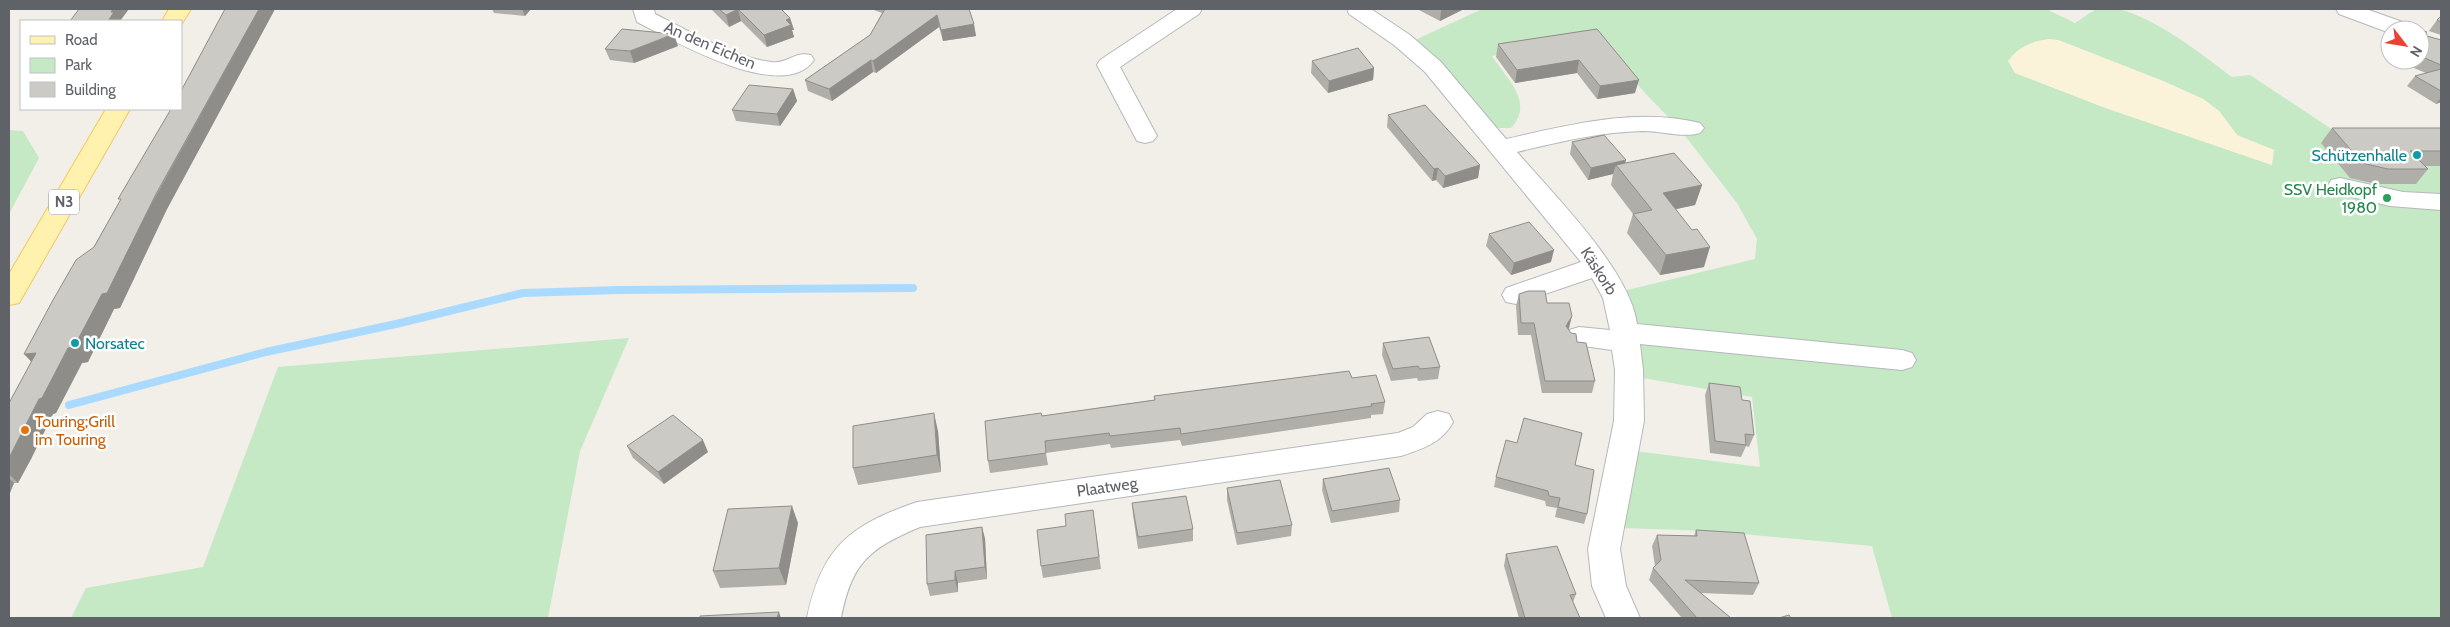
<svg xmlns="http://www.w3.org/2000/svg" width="2450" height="627" font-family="Cabin,sans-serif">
<rect width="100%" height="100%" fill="#f1efe8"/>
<!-- green -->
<path fill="#c5e8c5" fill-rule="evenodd" d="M1482,9H2046L2075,23C2082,19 2091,11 2098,9C2135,0 2204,56 2232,77L2250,75L2339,134L2441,137V618H1892L1872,546L1710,531L1621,528L1635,451L1760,467L1752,397L1637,377L1623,291L1755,259L1757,239L1737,203L1679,128L1645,93L1599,38L1492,56C1506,78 1535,102 1511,128H1498L1486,122L1415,40ZM2058,40L2163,81L2203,99L2219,111L2237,135L2272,165L2103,107L2015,73Z
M9,130L23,131L39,158L9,214Z
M629,338L580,451L548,618H71L86,588L203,567L278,367Z"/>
<!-- sand -->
<path fill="#fbf3d9" d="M2049,39L2058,40L2163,81L2203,99L2219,111L2237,135L2274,150L2272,165L2103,107L2015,73L2008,61C2018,47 2032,41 2049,39Z"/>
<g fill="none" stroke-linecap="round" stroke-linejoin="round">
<!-- stream -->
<path stroke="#aadaff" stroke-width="8" d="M69,405L266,352L396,324L523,293L619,290L913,288"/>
<!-- minor casing -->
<g stroke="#b5b8bc" stroke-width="2">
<path id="minor" d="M633,9H654L655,14C687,30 735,58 771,62C788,64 794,51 811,55L814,60C783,105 673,40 637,22Z
M1177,9H1202L1199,14L1120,67L1157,136L1153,141L1145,143L1137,141L1097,65L1100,60Z
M1347,9H1371L1410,35L1441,62L1506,139C1569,125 1636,107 1700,123L1704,128L1700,133C1683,138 1662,131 1643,131C1600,132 1559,142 1517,152C1553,194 1630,270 1637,324L1902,350L1912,353L1916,360L1912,367L1902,370L1640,344L1643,370L1644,421L1620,549L1626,586L1640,618H1606L1592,586L1588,549L1614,421L1615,370L1612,350L1569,344L1565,337L1569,330L1579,327L1610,330L1603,298L1592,278L1516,304L1506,302L1502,295L1506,288L1581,262L1425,72L1394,45L1349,14Z
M2336,9H2366L2411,25L2414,30H2390V33L2339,14Z
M2340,178L2403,192L2441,194V210L2390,206L2331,192L2328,186L2331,180Z
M1438,411L1449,414L1453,422C1442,443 1422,449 1401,456L920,527C868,549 852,563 841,618H807C822,547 850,525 917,502L1398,433L1413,427L1427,414Z"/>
</g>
<!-- major casing -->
<g stroke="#f2c960" stroke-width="2">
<path id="major" d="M169,9H191L181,25V21H162Z
M106,109H130L19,303L9,305V274Z"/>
</g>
<!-- minor -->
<use href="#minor" fill="#fff" fill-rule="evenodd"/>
<!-- major -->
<use href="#major" fill="#fff2af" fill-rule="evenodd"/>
</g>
<!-- wall -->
<path fill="#afaea9" d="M225,9H275L167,209L120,308L114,309L88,362L82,363L56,413L53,414L31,459L18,483H14L9,495V403L94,247L120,201L181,109Z
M492,9H531L525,16L494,13Z
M712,9H781L790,18L794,30H792L794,37L767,47L741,21L729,27L712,10Z
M871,9H969L976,36L943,41L939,27L876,73L873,72L832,101L808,91L805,80L870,35L882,13Z
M1417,9H1464L1440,21Z
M2441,16V35L2429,31L2437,20Z
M1597,29L1635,93L1597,99L1577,73L1515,83L1496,57L1498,44Z
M2420,36H2427L2441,40V102L2436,104L2407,86L2415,76L2426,73L2397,61L2398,60H2420Z
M678,46L634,63L610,60L605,49Z
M1312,61L1374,68L1373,80L1328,93L1311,73Z
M793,89L797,101L780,126L736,121L732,110Z
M1388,115L1480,165L1478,178L1443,188L1436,180L1432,181L1387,127Z
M2332,128H2441V166H2425L2428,169L2416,184H2376L2350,178L2321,143Z
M1572,142L1625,163L1702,185L1695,205L1676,209L1704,267L1660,275L1627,233L1633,214L1611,185L1613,174L1588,180L1570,154Z
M1489,234L1551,262L1511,275L1486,246Z
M1519,294L1547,303L1568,329L1595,381L1592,393H1542L1531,335H1518L1516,306Z
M1383,343L1440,367L1438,379L1418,381L1417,378L1391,381L1382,355Z
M1352,378L1385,402L1383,414L1371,415V418L1182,446L1180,440L1111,448L1110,444L1046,453L1048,465L990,473L988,461L1042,416L1154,400V396Z
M1709,383L1742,400L1754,435L1749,447L1746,446L1741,457L1710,453L1705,395Z
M938,431L941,472L858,485L853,468Z
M627,446L708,452L664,484L633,458Z
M1575,465L1587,514L1584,524L1555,517L1557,508L1546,506L1545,501L1494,487L1496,477Z
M1323,479L1400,500L1399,512L1331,523L1322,490Z
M1227,488L1292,525L1291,536L1237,545L1227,500Z
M1132,503L1193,529V541L1138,549L1133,515Z
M1093,510L1101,569L1043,578L1041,566L1066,526Z
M798,523L786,585L720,588L713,571Z
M982,527L985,539L987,579L958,583V592L930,596L927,584Z
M1696,530L1759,583L1753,595L1700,593L1731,618H1682L1649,580L1653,568L1655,566L1652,546L1657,535L1694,536Z
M1506,554L1576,594L1573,602L1580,618H1519L1504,566Z"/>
<!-- shaded-wall -->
<path fill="#8f8d8a" d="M113,9H129L120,21H108L111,12Z
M259,9H275L167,209L120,308L114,309L88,362L82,363L56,413L53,414L31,459L18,483L9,474V458L39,399L68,348L102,294Z
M522,9H531L525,16Z
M738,9L741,21L729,27L726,15Z
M1443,9H1464L1440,21L1441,10Z
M937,15L939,27L876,73L873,61Z
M790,18L794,30H792L794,37L767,47L764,35L786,20Z
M974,24L976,36L943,41L941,30Z
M674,34L678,46L634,63L630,51Z
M871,60L873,72L832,101L829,89Z
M1579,60L1577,73L1515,83L1517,70Z
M1374,68L1373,80L1328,93L1329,81Z
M1639,80L1635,93L1597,99L1600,86Z
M793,89L797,101L780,126L777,114Z
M2441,98V102L2436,104Z
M1626,160L1623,172L1616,165L1613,174L1588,180L1591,168Z
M1480,165L1478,178L1443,188L1445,176Z
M1438,168L1436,180L1432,181L1434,169Z
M1702,185L1695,205L1658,213L1663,193Z
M1710,247L1704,267L1660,275L1666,255Z
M1554,250L1551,262L1511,275L1514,263Z
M1572,316L1569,328L1563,338L1566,326Z
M36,353L38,369L24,354Z
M934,413L938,431L941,472L937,455Z
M703,440L708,452L664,484L658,472Z
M9,478L14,483L9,495Z
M792,506L798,523L786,585L779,568Z
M982,527L985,539L987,579L985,567Z
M955,571L958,583V592L955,580Z
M779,612L781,618H777Z"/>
<!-- building -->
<path fill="#cccac5" stroke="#8f8d8a" d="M79,9H113L111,12H114L108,21H70Z
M225,9H259L156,194L107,293L102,294L74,347L68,348L42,398L39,399L9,458V403L36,353L24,354L53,300L76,260L94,247L121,199H118L171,109H181V91Z
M719,9H781L790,18L786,20L791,25L764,35L738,9L726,15Z
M885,9H969L974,24L941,30L937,15L873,61L871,60L829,89L805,80L870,35Z
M2441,16V22L2437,20Z
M622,29L674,34L630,51L605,49Z
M1597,29L1639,80L1600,86L1579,60L1517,70L1498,44Z
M2426,31L2427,36L2441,40V65L2420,56V36Z
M1358,48L1374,68L1329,81L1312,61Z
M2441,69V91L2415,76Z
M749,85L793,89L777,114L732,110Z
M1425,105L1480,165L1445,176L1438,168L1434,169L1388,115Z
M2332,128H2441V151H2410L2428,169H2388L2362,163Z
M1604,135L1626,160L1591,168L1572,142Z
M1674,153L1702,185L1663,193L1692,230L1697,229L1710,247L1666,255L1633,214L1652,210L1616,165Z
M1529,222L1554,250L1514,263L1489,234Z
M1528,291H1545L1547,303H1569L1572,316L1566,326L1571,333L1576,334L1577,342L1586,343L1595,381H1545L1534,323H1521L1519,294Z
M1429,337L1440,367L1420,369L1418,366L1393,369L1383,343Z
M1349,371L1352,378L1376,375L1385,402L1371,404L1372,406L1181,434L1180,428L1110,436L1109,433L1045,441L1046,453L988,461L985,421L1041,413L1042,416L1155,400L1154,396Z
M1709,383L1740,387L1742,400L1750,401L1754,435L1745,434L1746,445L1715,441Z
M934,413L937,455L853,468V426Z
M673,415L703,440L658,472L627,446Z
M1524,418L1582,433L1575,465L1594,470L1587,514L1558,507L1560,498L1549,496L1548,491L1496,477L1506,440L1517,443Z
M1389,468L1400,500L1332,511L1323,479Z
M1280,480L1292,525L1237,533L1227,488Z
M1186,496L1193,529L1138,537L1132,503Z
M792,506L779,568L713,571L728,509Z
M1093,510L1099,557L1041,566L1037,530L1066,526L1065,514Z
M982,527L985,567L955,571V580L927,584L926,535Z
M1696,530L1744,533L1759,583L1685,580L1731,618H1697L1653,568L1661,560L1657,535L1697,536Z
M1557,546L1576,594L1570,595L1580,618H1525L1506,554Z
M779,612L777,618H700V616Z
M1789,615L1791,618H1779Z"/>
<!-- markers -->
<g fill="#0f9aa8" stroke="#fff" stroke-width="2">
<circle cx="2417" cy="155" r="5"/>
<circle cx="75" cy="343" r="5"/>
</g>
<circle fill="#2e9e5b" stroke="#fff" stroke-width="2" cx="2387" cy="198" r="5"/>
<circle fill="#e8710a" stroke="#fff" stroke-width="2" cx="25" cy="430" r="5"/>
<g text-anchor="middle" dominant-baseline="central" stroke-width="5" stroke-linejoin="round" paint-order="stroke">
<!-- shield labels -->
<rect fill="#fff" stroke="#8f9295" stroke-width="1" x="49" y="189.5" width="30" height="25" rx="4"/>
<g font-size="15" font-weight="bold" fill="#5f6368">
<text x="64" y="202">N3</text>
</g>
<!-- street labels -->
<g font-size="16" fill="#5f6368" stroke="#fff">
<text transform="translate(710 45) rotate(23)">An den Eichen</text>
<text transform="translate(1599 271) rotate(57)">Käskorb</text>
<text transform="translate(1107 487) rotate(-8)">Plaatweg</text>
</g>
<!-- culture labels -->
<g font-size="16" fill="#0d838f" stroke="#fff" text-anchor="end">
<text x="2407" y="155">Schützenhalle</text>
<text x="85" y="343" text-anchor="start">Norsatec</text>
</g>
<!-- leisure labels -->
<g font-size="16" fill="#27864d" stroke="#fff" text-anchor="end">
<text x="2377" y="189">SSV Heidkopf<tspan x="2377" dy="18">1980</tspan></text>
</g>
<!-- food labels -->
<g font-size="16" fill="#c56008" stroke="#fff" text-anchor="start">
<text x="35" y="421">Touring;Grill<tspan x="35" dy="18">im Touring</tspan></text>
</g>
</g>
<!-- border -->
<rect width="2450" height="627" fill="none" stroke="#5f6368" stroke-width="20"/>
<!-- legend -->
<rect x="20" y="20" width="162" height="90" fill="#ffffff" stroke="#bfc1c3"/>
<rect x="30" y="36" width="25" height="8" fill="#fff2af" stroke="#bfc1c3"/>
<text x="65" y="45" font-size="15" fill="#5f6368">Road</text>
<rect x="30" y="58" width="25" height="15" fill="#c5e8c5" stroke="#bfc1c3"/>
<text x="65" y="70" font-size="15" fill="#5f6368">Park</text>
<rect x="30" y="82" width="25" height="15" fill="#cccac5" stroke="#bfc1c3"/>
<text x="65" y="95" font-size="15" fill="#5f6368">Building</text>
<!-- north arrow -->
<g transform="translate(2405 45) rotate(121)"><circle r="24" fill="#ffffff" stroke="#bfc1c3"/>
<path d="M0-4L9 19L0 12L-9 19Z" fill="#ea4335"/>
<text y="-8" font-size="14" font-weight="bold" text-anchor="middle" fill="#5f6368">N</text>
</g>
</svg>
